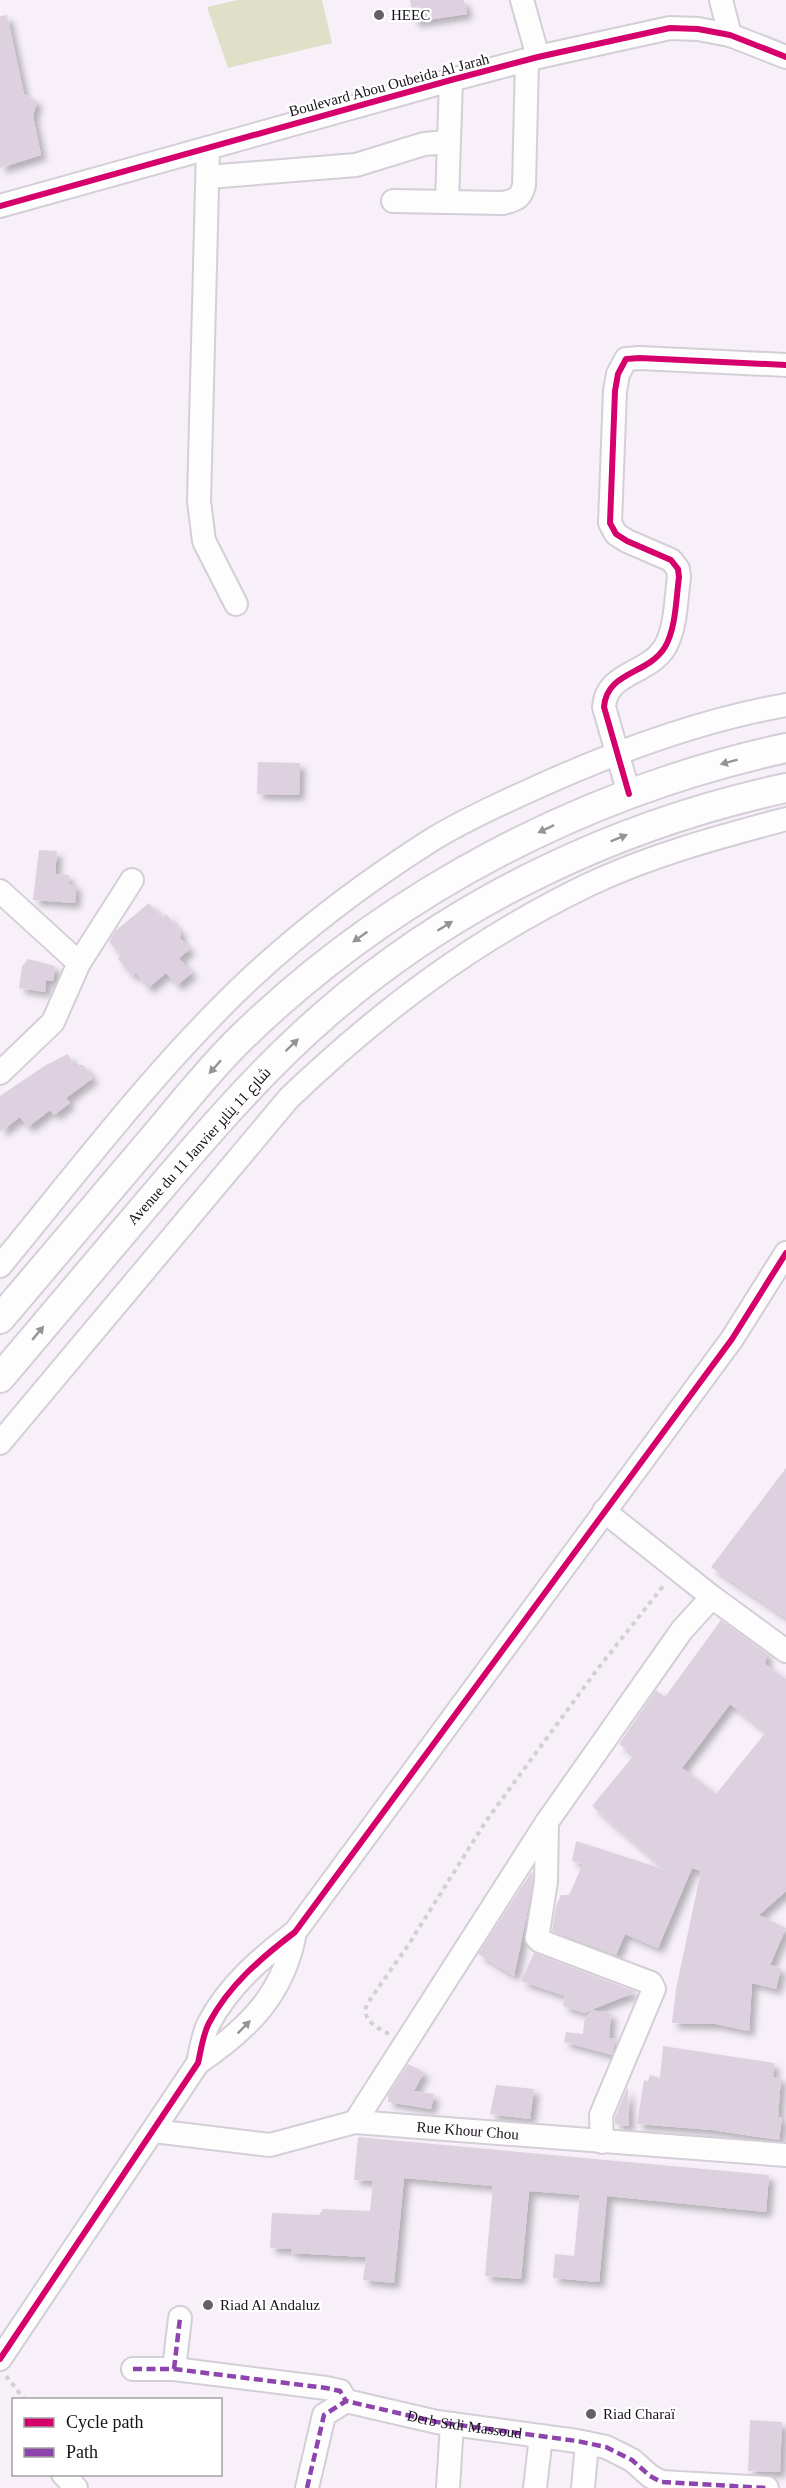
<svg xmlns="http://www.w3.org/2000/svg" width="786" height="2488" font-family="'Times New Roman',Cairo,serif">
<defs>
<filter id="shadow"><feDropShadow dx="5.5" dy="5.5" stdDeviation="3" flood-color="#0004"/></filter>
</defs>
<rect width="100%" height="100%" fill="#f7f0f9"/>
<!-- green -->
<path fill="#e0e0c8" d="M238,0H322L332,43L228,68L207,7Z"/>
<!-- building -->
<path fill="#ddd1e0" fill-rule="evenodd" filter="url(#shadow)" d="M410,0H464L467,14L414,22Z
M7,15L24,94L37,101L33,116L41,155L0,168V16Z
M258,762L300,763L299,795L257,794Z
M39,850L57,851L55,874L69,875L68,884H76L75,903L33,900Z
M149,903L162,918L166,914L181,932L180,938L190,949L179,958L192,973L177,985L166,973L148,988L136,973L132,976L118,959L120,954L109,942L115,931Z
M28,959L55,966L53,981L46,980L45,992L19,988L22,966Z
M68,1054L74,1065H83L93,1078L66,1098L70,1103L54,1115L50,1110L28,1127L20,1117L0,1132V1096L46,1065Z
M786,1468V1618L711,1567Z
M721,1620L767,1654L765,1664L786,1679V1891L759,1915L786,1928L770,1965L781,1968L776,1989L752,1983L749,2031L716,2024L672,2023L676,1989L701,1871L692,1868L658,1948L625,1934L616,1955L552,1931L556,1906L561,1895H569L583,1864L572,1861L576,1841L666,1870L592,1806L634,1755L619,1744L656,1690L665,1697ZM730,1704L766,1732L716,1794L682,1768Z
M532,1871L533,1881L527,1914L514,1976L478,1954Z
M534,1953L636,1992L591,2010L611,2013L609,2038L616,2039L612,2055L564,2042L566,2032L583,2034L584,2021L591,2010L585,2013L563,2006L565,1996L521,1981Z
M663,2046L774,2063L773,2077H781L778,2117L782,2118L779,2140L712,2130L637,2124L644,2080L648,2081L650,2075L660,2078Z
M408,2064L424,2072L414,2091L434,2094L431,2109L388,2102V2095Z
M496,2085L534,2089L530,2119L490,2114Z
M628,2086L629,2126L615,2124V2117Z
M358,2137L769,2175L766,2212L607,2196L599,2282L553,2278L555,2254L574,2256L580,2195L529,2191L521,2279L485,2276L493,2186L404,2178L394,2283L363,2280L366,2257L291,2253V2249L270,2248L272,2213L319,2215L323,2209L370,2211L373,2181L354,2180Z
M750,2420L782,2422L780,2472L748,2471Z"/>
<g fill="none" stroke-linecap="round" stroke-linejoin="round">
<!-- minor casing -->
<g stroke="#d4ced6" stroke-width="26">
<g id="minor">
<path d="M522,0L538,57"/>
<path d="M721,0L730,35"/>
<path d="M208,148L199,501L204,541L236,604"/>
<path d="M208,177L356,165L424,144L448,142"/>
<path d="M393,201L503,203C516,200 521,198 524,185L527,61"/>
<path d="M447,202L451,80"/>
<path d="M0,206L451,80L538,57L670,28L698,29L730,35L786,57"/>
<path d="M629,794L604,707C607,671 648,675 665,647C676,628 676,599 679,577L678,569L671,560L627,541L616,534L610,523L615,391L618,374L626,359L640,358L786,365"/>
<path d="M0,891L79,963"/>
<path d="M0,1073L53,1022L79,963L132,880"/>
<path d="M0,1266C81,1168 159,1064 252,977C306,927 367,881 430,841C459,823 491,808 522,794C606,755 695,721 786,705"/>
<path d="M0,1443L289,1098C380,1011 474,940 588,885C651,855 719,837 786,819"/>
<path d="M604,1511L712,1597"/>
<path d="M547,1822L546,1882L537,1938L540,1941L651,1983L654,1989L601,2115L602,2142"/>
<path d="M198,2063C248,2029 284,1994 295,1932"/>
<path d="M355,2122L547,1822L682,1630L712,1597L786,1651"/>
<path id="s1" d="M154,2131L270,2145L355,2122L786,2155"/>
<path d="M0,2359L198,2063C201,2050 203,2034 209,2023C229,1985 261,1958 295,1932L732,1339L786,1253"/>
<path d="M133,2369H174L326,2388L340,2391L346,2401"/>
<path d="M174,2369L180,2318"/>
<path d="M63,2474L76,2488"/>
<path d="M307,2488L324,2415L346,2401L437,2422L577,2441L606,2447L632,2460L650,2476L661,2482L767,2488"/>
<path d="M448,2488L452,2424"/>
<path d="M535,2488L541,2436"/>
<path d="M583,2488L587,2443"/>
</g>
</g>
<!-- major casing -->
<g stroke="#d4ced6" stroke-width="32">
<path id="major" d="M0,1319C50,1260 99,1202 149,1143C179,1108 208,1070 241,1038C390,893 583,792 786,748
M0,1378C49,1320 98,1262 147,1204C204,1137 261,1070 327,1013C457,900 619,824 786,788"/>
</g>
<!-- path -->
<path stroke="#d2d0d3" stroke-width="4" stroke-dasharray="4.5 4.5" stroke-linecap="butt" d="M389,2034C376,2027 361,2020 367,2004L409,1944L486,1821L596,1671L664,1585
M6,2376L25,2400"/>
<!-- minor -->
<use href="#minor" stroke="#fefdfe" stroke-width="22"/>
<!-- major -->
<use href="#major" stroke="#fefdfe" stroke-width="28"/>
<!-- quiet -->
<g stroke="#8e44ad" stroke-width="4.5" stroke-dasharray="9 4.5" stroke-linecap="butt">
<path d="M133,2369H174L326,2388L340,2391L346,2401"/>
<path d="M174,2369L180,2318"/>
<path id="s2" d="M307,2488L324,2415L346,2401L437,2422L577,2441L606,2447L632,2460L650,2476L661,2482L767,2488"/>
</g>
<!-- cycleway casing -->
<g stroke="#fff" stroke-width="10">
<path id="cycleway" d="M0,206L451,80L538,57L670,28L698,29L730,35L786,57
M629,794L604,707C607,671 648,675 665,647C676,628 676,599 679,577L678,569L671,560L627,541L616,534L610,523L615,391L618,374L626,359L640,358L786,365
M0,2359L198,2063C201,2050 203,2034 209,2023C229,1985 261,1958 295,1932L732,1339L786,1253"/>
</g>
<!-- cycleway -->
<use href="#cycleway" stroke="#d6006c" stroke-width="6"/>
</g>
<!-- one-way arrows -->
<defs><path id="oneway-solid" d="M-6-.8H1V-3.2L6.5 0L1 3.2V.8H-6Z" transform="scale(1.5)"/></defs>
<g fill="#969397">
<use href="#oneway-solid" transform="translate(729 762) rotate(165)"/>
<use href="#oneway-solid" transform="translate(546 829) rotate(155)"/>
<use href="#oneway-solid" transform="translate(619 838) rotate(-22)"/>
<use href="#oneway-solid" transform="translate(445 926) rotate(-32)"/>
<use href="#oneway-solid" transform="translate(360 937) rotate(145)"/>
<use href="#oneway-solid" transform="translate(292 1045) rotate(-44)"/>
<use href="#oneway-solid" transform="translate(215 1067) rotate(132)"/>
<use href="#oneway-solid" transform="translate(38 1333) rotate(-50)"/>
<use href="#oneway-solid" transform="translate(244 2027) rotate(-45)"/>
</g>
<!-- markers -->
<g fill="#655f67" stroke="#fff" stroke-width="2">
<circle cx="379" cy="15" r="6"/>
<circle cx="208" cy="2305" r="6"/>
<circle cx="591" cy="2414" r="6"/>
</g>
<g text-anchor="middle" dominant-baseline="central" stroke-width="4.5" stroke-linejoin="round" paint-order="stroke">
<!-- poi labels -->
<g font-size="15" fill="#171119" stroke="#fff" text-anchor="start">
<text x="391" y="15">HEEC</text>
<text x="220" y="2305">Riad Al Andaluz</text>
<text x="603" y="2414">Riad Charaï</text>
</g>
<!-- street labels -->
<g font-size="15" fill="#171119" stroke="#fff">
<text transform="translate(389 85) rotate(-15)">Boulevard Abou Oubeida Al Jarah</text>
<text transform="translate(199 1146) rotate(-48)">Avenue du 11 Janvier شارع 11 يناير</text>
<text stroke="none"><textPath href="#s1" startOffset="318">Rue Khour Chou</textPath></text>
<text stroke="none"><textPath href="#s2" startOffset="222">Derb Sidi Massoud</textPath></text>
</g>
</g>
<!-- legend -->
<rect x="12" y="2398" width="210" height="78" fill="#ffffff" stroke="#a2a0a3" stroke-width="1.5"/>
<rect x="24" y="2418" width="30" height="9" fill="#d6006c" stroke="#a2a0a3" stroke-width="1.5"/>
<text x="66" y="2428" font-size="18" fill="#171119">Cycle path</text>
<rect x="24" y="2448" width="30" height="9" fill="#8e44ad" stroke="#a2a0a3" stroke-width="1.5"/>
<text x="66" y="2458" font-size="18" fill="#171119">Path</text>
</svg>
